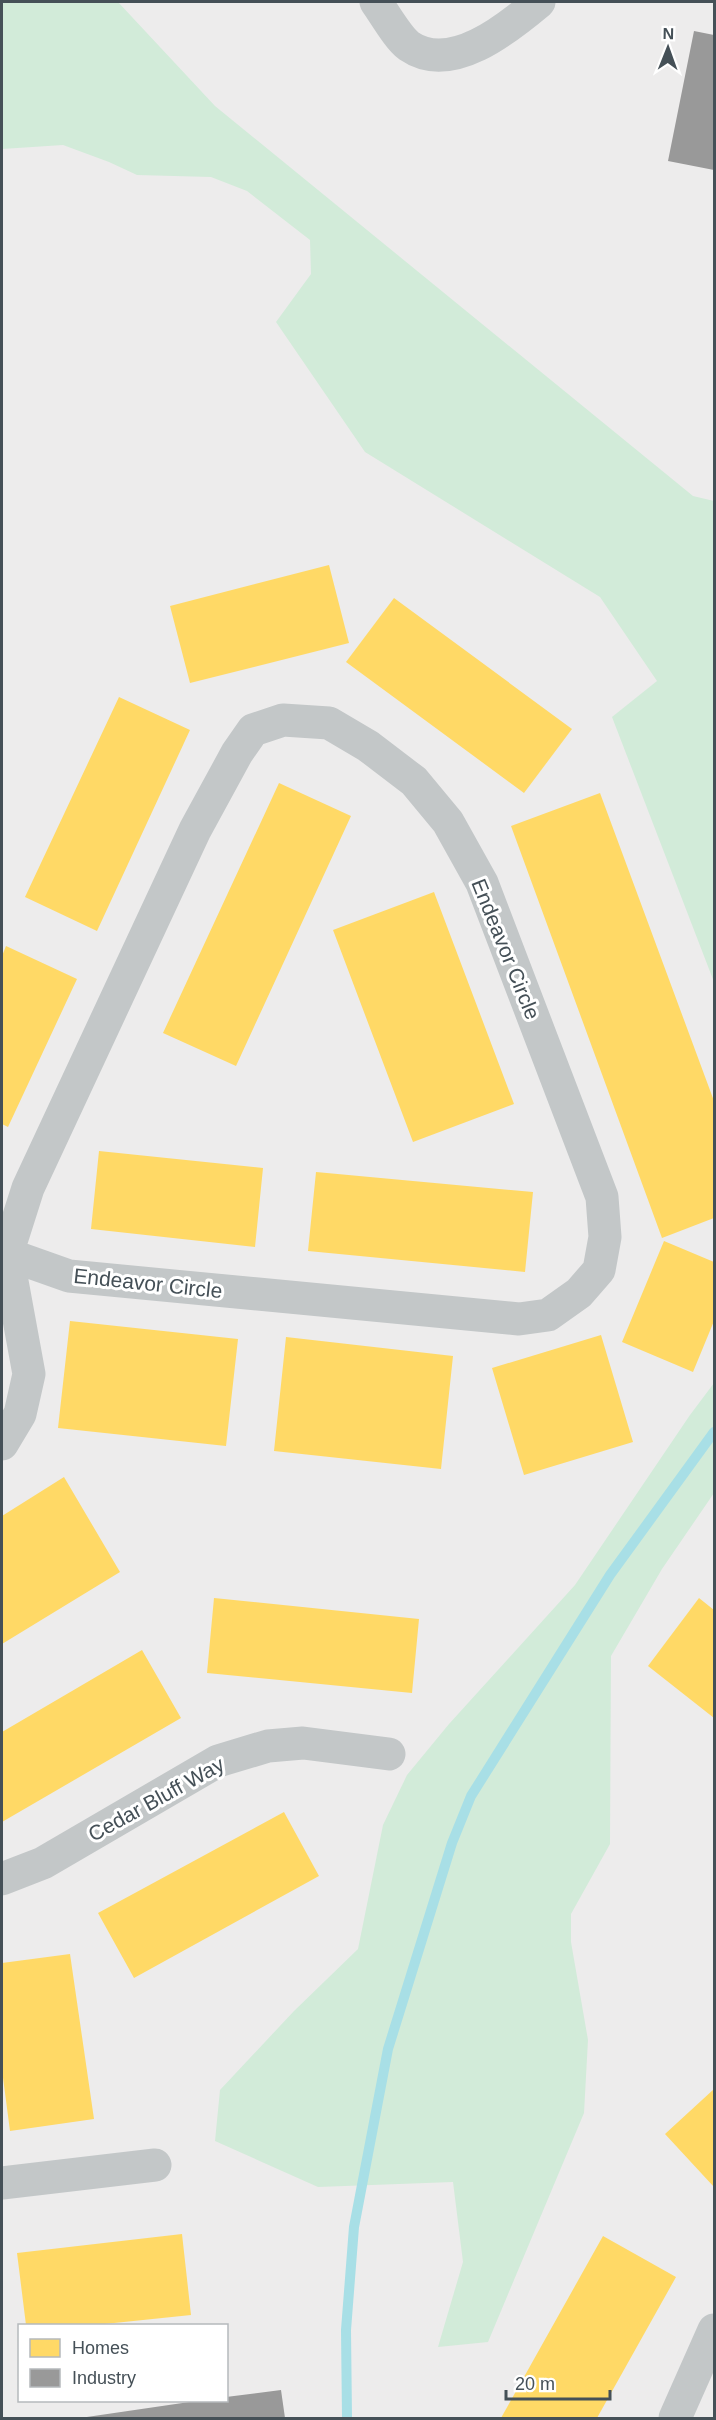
<svg xmlns="http://www.w3.org/2000/svg" width="716" height="2420" font-family="Arial,sans-serif">
<rect width="100%" height="100%" fill="#edecec"/>
<!-- green -->
<path fill="#d2ebd9" d="M2,2H118L215,106L693,496L714,501V982L612,717L657,681L600,597L365,452L276,322L311,274L310,240L247,191L211,177L137,175L109,162L63,145L2,149Z
M714,1383V1493L662,1569L611,1656L610,1844L571,1914V1942L588,2040L584,2113L488,2342L438,2347L463,2262L453,2182L318,2187L215,2141L220,2090L294,2011L358,1949L383,1825L407,1775L449,1724L575,1585L690,1415Z"/>
<!-- homes -->
<path fill="#ffd966" d="M329,565L349,643L190,683L170,606Z
M394,598L572,729L524,793L346,662Z
M119,697L190,730L97,931L25,897Z
M279,783L351,816L236,1066L163,1033Z
M600,793L714,1101V1218L662,1238L511,826Z
M434,892L514,1104L413,1142L333,930Z
M6,946L77,979L8,1127L2,1124V956Z
M99,1151L263,1168L255,1247L91,1229Z
M316,1172L533,1192L525,1272L308,1251Z
M664,1241L714,1262V1321L693,1372L622,1342Z
M70,1321L238,1339L226,1446L58,1428Z
M601,1335L633,1442L524,1475L492,1368Z
M286,1337L453,1356L441,1469L274,1451Z
M64,1477L120,1572L2,1644V1516Z
M214,1598L419,1619L412,1693L207,1673Z
M699,1598L714,1610V1718L648,1666Z
M142,1650L181,1718L2,1822V1732Z
M284,1812L319,1876L134,1978L98,1913Z
M70,1954L94,2119L10,2131L2,2070V1963Z
M714,2089V2187L665,2134Z
M182,2234L191,2315L95,2325H26L17,2253Z
M603,2236L676,2277L597,2418H501Z"/>
<!-- industry -->
<path fill="#999" d="M694,31L714,35V170L668,161Z
M281,2390L285,2418H80L203,2400H226V2397Z"/>
<g fill="none" stroke-linecap="round" stroke-linejoin="round">
<!-- stream -->
<path stroke="#a8dfe6" stroke-width="10" d="M347,2418L346,2330L354,2227L388,2049L452,1843L471,1796L610,1575L714,1432"/>
<!-- minor -->
<path stroke="#c3c7c8" stroke-width="33" d="M376,2C384,13 398,38 409,46C451,75 508,28 539,2
M2,1251L7,1254L69,1276L519,1319L548,1315L579,1293L599,1270L605,1237L602,1197L482,883L448,822L414,781L368,746L329,723L283,720L253,730L237,753L195,830L28,1188L7,1254L2,1263
M2,1444L20,1414L29,1374L7,1254
M2,1879L43,1863L218,1761L268,1746L303,1743L389,1754
M2,2183L155,2165
M675,2418L714,2330"/>
</g>
<g text-anchor="middle" dominant-baseline="central" stroke-width="6" stroke-linejoin="round" paint-order="stroke">
<!-- street labels -->
<g font-size="21" fill="#455057" stroke="#fff">
<text transform="translate(506 949) rotate(68)">Endeavor Circle</text>
<text transform="translate(148 1283) rotate(6)">Endeavor Circle</text>
<text transform="translate(156 1799) rotate(-29)">Cedar Bluff Way</text>
</g>
</g>
<!-- border -->
<rect width="716" height="2420" fill="none" stroke="#455057" stroke-width="6"/>
<!-- legend -->
<rect x="18" y="2324" width="210" height="78" fill="#ffffff" stroke="#b5b9bc" stroke-width="1.5"/>
<rect x="30" y="2339" width="30" height="18" fill="#ffd966" stroke="#b5b9bc" stroke-width="1.5"/>
<text x="72" y="2354" font-size="18" fill="#455057">Homes</text>
<rect x="30" y="2369" width="30" height="18" fill="#999999" stroke="#b5b9bc" stroke-width="1.5"/>
<text x="72" y="2384" font-size="18" fill="#455057">Industry</text>
<!-- north arrow -->
<g transform="translate(668 48) rotate(1)" stroke="#ffffff" stroke-width="4.5" paint-order="stroke">
<path d="M0-4.5L10 22L0 15L-10 22Z" fill="#455057"/>
<text y="-9" font-size="16" font-weight="bold" text-anchor="middle" fill="#455057">N</text>
</g>
<!-- scale -->
<path d="M506 2390v9h104v-9" fill="none" stroke="#455057" stroke-width="3"/>
<text x="515" y="2390" font-size="18" fill="#455057" stroke="#ffffff" stroke-width="4.5" paint-order="stroke">20 m</text>
</svg>
